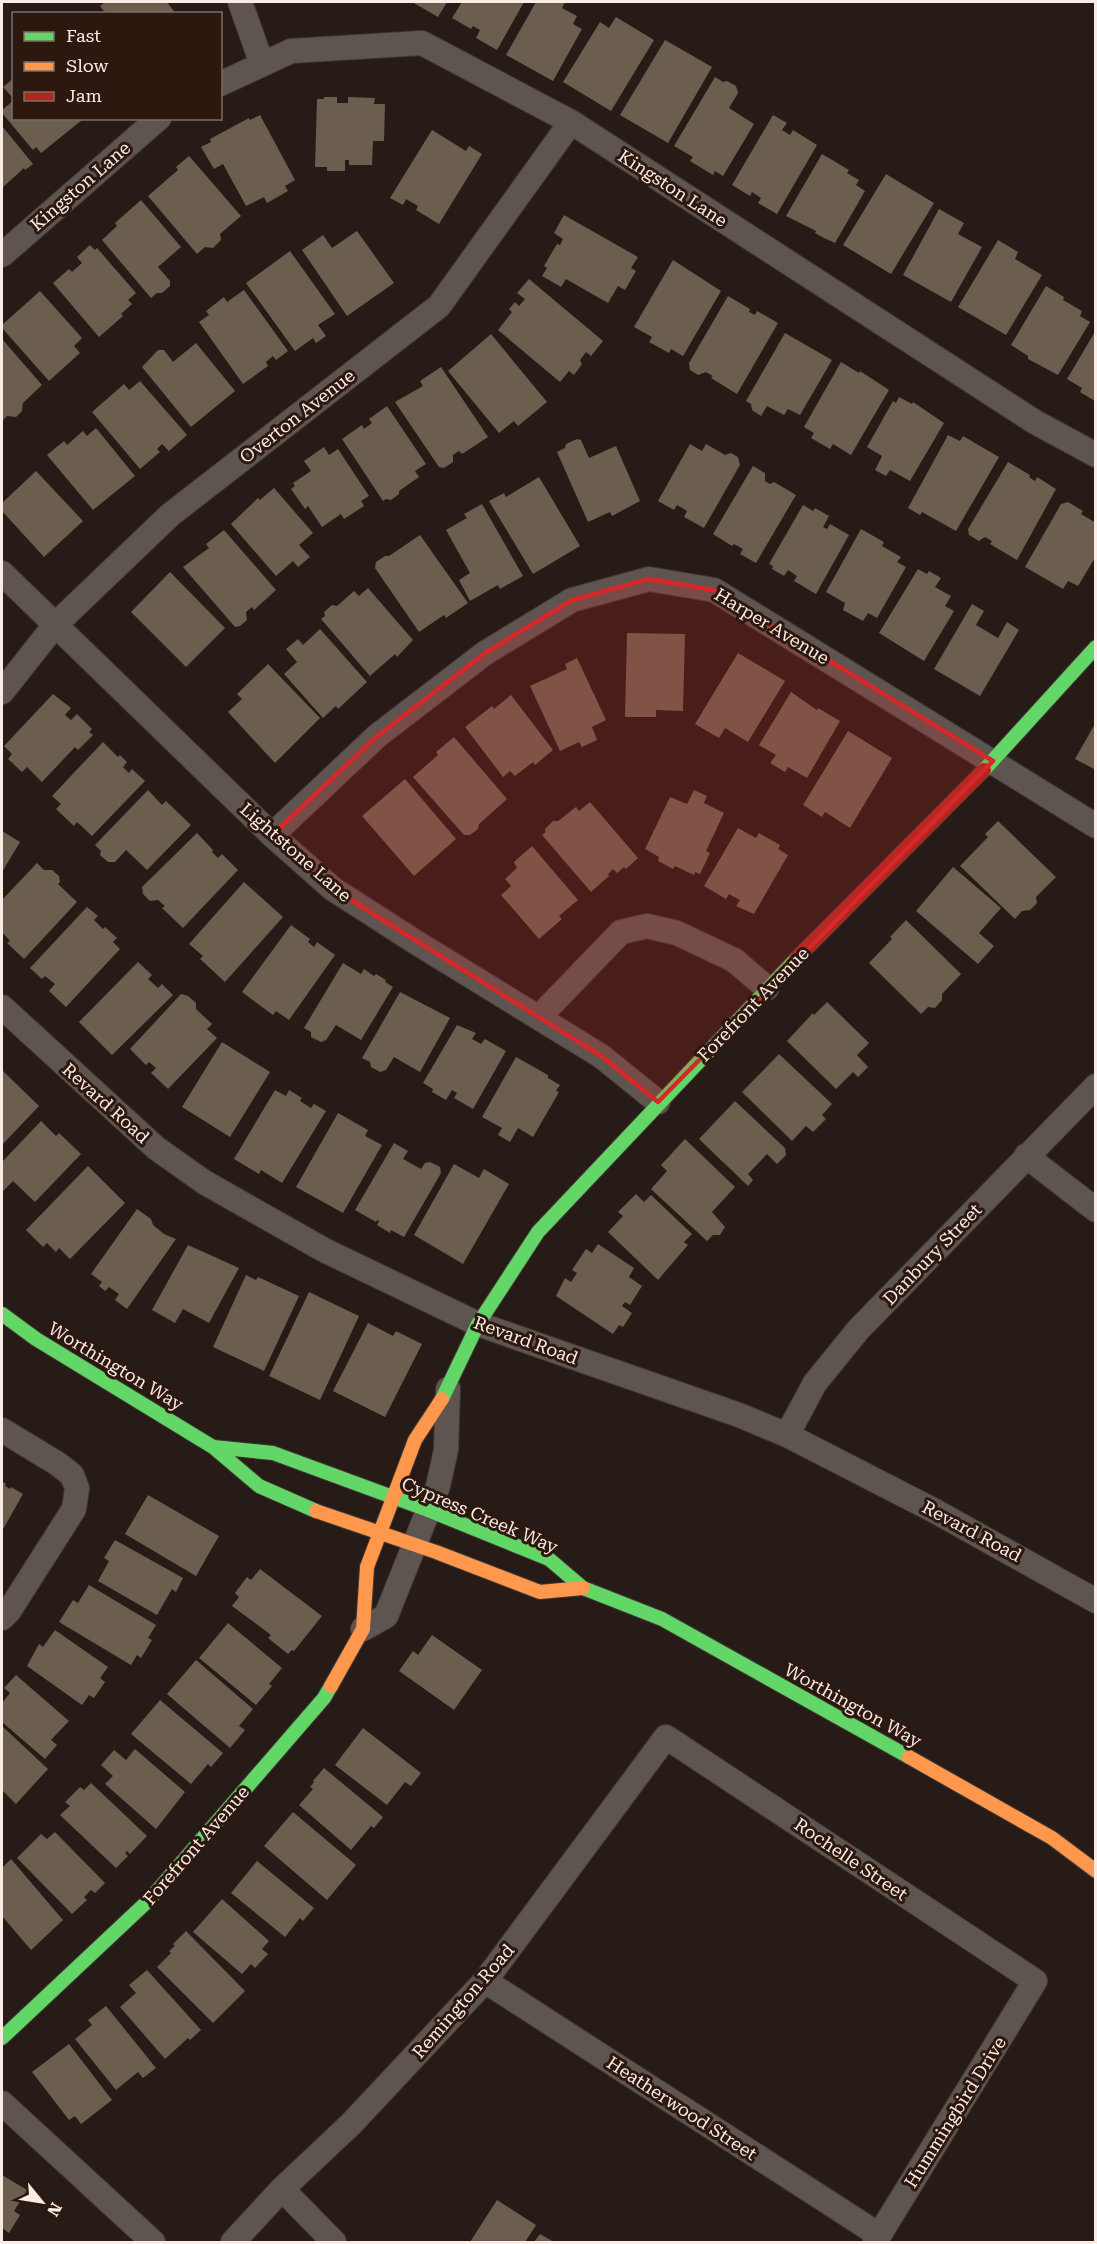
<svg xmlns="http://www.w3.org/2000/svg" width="1097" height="2244" font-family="'Roboto Serif',serif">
<rect width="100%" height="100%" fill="#261b16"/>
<!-- building -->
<path fill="#6c5e4e" d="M105,2H167L176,14H106L100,6Z
M412,2H447L438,17Z
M462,2H524L497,50L476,38L480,30L473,26L471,29L452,18Z
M536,2H565L562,8L577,16L573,24L582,29L553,81L506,55Z
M616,17L654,40L611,111L563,82L600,22L609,28Z
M665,40L712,67L668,143L620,115Z
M715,77L723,82L727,81L736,86L738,93L729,108L754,124L723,176L715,171L713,175L690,161L693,157L674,146Z
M14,78V99L3,87Z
M324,97H337V103H348V97L375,98L374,104H385L384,141H373L372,165H349V160H345V171H327V167H315L317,99H324Z
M14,100V118H81L82,120L41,153L36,147L33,150L2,113V110Z
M260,115L295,180L285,186L288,191L267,203L264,197L246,206L223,164L214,169L201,147L211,142L210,139L249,118L250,120Z
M773,115L787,123L782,130L790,135L793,130L817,145L777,214L758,203L761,198L752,192L750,196L732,185Z
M2,126L33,164L25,170L24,168L2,188Z
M432,130L466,151L469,146L482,154L439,224L416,210L418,206L406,199L403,205L390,198Z
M822,154L849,170L847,173L859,180L856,185L865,191L835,243L824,238L815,233L816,231L786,216Z
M189,156L241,216L220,234L221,240L213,248L205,247L197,254L148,196L178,170L176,167Z
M886,174L934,203L891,274L843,245Z
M141,200L181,247L158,267L170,281V286L162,293H157L151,298L102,240L117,226L115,223Z
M939,209L964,223L958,234L982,247L951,302L903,275Z
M564,215L638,257L631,268L636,271L625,290L618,286L608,303L566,279L561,287L542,276L547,268L544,266L557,244L560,245L563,239L554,233Z
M357,231L394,283L347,316L302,250L323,235L332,248Z
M998,240L1018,252L1015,259L1042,275L1006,335L958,307Z
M90,245L95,250L97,248L136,293L128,300L132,304L121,314L123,316L99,337L53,283L69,269L72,272L82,263L77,257Z
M290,251L335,314L318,325L326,336L316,343L313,338L295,351L246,283Z
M673,260L721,291L683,356L671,349L669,353L649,342L652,337L634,327Z
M529,279L603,341L591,356L586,352L580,360L582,364L574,375L569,371L560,382L498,330L512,312L509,309L515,302L519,306L525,299L517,293Z
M1046,286L1064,297L1063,300L1082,311L1080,316L1090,322L1058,375L1028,359V356L1011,345Z
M244,290L288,351L276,360L273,356L266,362L268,366L243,384L199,322L209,315L206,311L224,297L227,302Z
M40,291L82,338L74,346L80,353L49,381L2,328V325Z
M728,296L750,309L749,312L755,315L757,311L778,323L737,394L711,378L713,376L706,372L698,375L690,370L689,363Z
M1096,330V399L1095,401L1080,392L1082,388L1067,379Z
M785,333L832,360L800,415L788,409L784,415L767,406L761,416L752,410L751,404L746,401Z
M491,334L547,402L518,426L514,421L499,433L448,371Z
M2,339L42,385L23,403L22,411L16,417L7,416L2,421Z
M196,343L235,391L191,427L142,367L158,350H164L173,362Z
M841,362L859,373L860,371L889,390L851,455L833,444L830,449L811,438L814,433L804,427Z
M441,367L488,437L462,454L459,451L453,455V462L444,468L439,467L395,402L423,386L420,381Z
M140,381L187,435L169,451L162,444L157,449L160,452L140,469L92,412L124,384L129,390Z
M899,397L912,404L913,402L944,423L910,481L890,470L886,476L875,470L882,456L867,447L893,401L896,403Z
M387,406L426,464L415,471L419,477L399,491V494L391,500L386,499L383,501L342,439L362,425L364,429L372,423L369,419Z
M96,428L135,476L93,510L47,455L64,441L67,445L83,431L87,436Z
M948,435L960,441L963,436L999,457L956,531L922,512L920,515L908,508Z
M577,439L581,440L589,458L616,446L640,501L612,516L610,512L588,522L557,452L565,448L566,444Z
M690,444L702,451L706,444L725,455L731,453L738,457L740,465L704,528L684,517L687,511L677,505L674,510L658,501Z
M324,447L329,455L338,449L369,496L361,501L364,506L344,519L341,514L322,527L308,506L305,509L291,489L295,486L293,483L311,471L304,461Z
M1008,462L1030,475L1029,477L1035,481L1037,477L1056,489L1017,560L990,544L992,541L985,537L979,541L969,535L968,529Z
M753,466L765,473V481L770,484L774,482L796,495L756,563L740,554L743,549L734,544L732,546L713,534Z
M36,471L83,521L44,557L2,511V503Z
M539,477L580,546L533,574L489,501L504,493L506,497Z
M274,488L313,533L299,545L310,557L298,567L293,561L276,576L231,524L258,498L260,500Z
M1068,502L1083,511L1081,514L1096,523V556L1078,586L1068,581L1063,589L1025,567L1061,504Z
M482,504L523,576L500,589L498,585L470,601L459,580L470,573L446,530L467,518L464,514Z
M803,505L813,511L815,508L829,516L823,527L827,529L830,524L849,535L816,594L794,581L797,576L788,570L784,576L772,569L773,566L769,564Z
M861,529L884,542L882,546L901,557L897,562L906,567L877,618L868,613L863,621L843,610L845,603L826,592Z
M224,530L276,590L254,610L252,607L246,612L247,620L240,626L235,627L183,567L209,548L206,544Z
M420,535L468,603L446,618L444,615L419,632L375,568L376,562L385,556H389Z
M918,569L927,574L929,571L941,578L935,587L951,596L945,606L954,611L924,661L879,633Z
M170,572L225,628L186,667L131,612Z
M368,588L413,640L397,657L395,654L370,676L321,619L325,616L324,612L332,605L337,606L354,591L359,596Z
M972,604L984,611L976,625L998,638L1007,622L1019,630L980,696L934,669Z
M320,629L367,682L338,709L336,706L323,718L284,674L297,662L286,649L298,639L303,645Z
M627,633L685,634L683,711L656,710V717H625Z
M738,653L785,681L748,742L725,728L719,738L695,724Z
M577,658L606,720L592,727L597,740L582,747L579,742L560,751L530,686L567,669L565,664Z
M268,664L320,718L275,763L228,712L242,699L237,694Z
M791,692L817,710L818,708L840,721L807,778L788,767L785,772L770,763L776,755L759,745Z
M53,694L71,708L65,715L71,720L77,714L92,729L89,732L93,735L78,750L75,747L42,782L27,767L22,772L8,759L12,754L4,746Z
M511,695L553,750L535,765L533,762L515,776L510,771L503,777L465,727L492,706L494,709Z
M1096,722V770L1075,759Z
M848,731L892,758L850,828L825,812L822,817L803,805Z
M454,737L507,799L479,824L478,829L470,835H464L413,777L438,755L436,752Z
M103,742L118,757L120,755L127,762L123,767L129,773L132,769L145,781L92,836L77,822L74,826L56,809L61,804L52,796Z
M405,779L456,839L414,876L362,816Z
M148,790L162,805L166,801L191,825L147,870L126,850L115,862H108L100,855L101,851L95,845Z
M694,790L707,796L704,803L724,813L706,851L710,853L700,874L695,872L694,875L675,866L673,869L658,861L659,857L645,849L670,797L687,804Z
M590,802L638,858L626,869L624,867L617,873L613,869L608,874L609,876L591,892L542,835L545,833V829L553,821H558L576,807L579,811Z
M998,821L1056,877L1036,897L1037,903L1030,910L1022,911L1015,919L960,866L988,837L985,834Z
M738,828L756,838L759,833L780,845L778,849L788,855L754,914L736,906L740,900L729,894L726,899L704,886Z
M2,831L20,842L2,872Z
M197,833L213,850L212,852L218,858L222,854L238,870L183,928L162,908L165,906L158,900L150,901L143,894L142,887Z
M532,846L578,900L559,916L562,919L539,939L501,895L511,886L505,879L517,868L514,862Z
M37,863L44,870H52L59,876L60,882L58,884L77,902L24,959L7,943L10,941L2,932V900Z
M953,867L1001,908L979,933L994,946L978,964L916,911Z
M244,882L283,917L225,982L200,959L203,956L189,944Z
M87,907L98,916L94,920L103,929L105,927L117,938L113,942L120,949L66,1007L49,991L55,984L45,976L42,979L30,968Z
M906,920L961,974L942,994V1000L935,1008L928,1007L921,1014L869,963L892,939L890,937Z
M291,925L310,939L308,942L314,947L317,942L335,955L289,1020L276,1011L273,1015L242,992Z
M138,962L152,975L148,979L158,988L162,984L173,995L112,1055L79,1022Z
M343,963L361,974L364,969L374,976L376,974L386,980L385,982L393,987L361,1040L336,1025L326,1040L321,1042L311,1037V1032L304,1028Z
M400,992L450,1018L420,1072L394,1057L386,1070L380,1072L371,1067L370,1062L362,1058Z
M181,994L188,996L196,1003V1009L212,1024L207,1029L217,1038L168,1089L151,1073L156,1068L149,1062L146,1065L130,1049Z
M827,1002L869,1043L857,1055L868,1067L858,1077L853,1072L836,1089L787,1041L813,1013L814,1015Z
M457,1025L476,1033L472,1039L481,1044L485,1039L506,1051L473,1109L454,1098L457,1093L452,1090L446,1100L432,1092L433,1089L423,1083Z
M222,1042L270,1072L230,1137L182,1107Z
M779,1054L832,1104L822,1115L826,1119L813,1132L806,1126L792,1141L742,1092Z
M516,1057L548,1075V1078L560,1085L556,1091L559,1092L533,1137L518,1128L510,1142L498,1135L502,1128L482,1117Z
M2,1070L39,1106L2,1145Z
M275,1090L286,1096L289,1090L302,1098L300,1101L311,1108L314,1104L326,1111L282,1183L261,1170L259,1174L234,1159Z
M735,1101L785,1148L786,1155L777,1164L767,1154L748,1174L753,1180L748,1186L699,1139Z
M338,1113L368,1130L365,1136L382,1145L343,1213L296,1187Z
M41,1121L56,1136L59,1133L81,1154L35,1202L13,1181L2,1192V1162Z
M685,1139L735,1187L712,1212L725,1227L720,1235H713L707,1241L651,1189L667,1171L661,1165Z
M394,1143L408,1151L403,1159L421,1169L425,1163L430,1162L440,1167L441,1173L404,1237L391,1230L390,1233L377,1225L379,1221L377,1220L376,1222L355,1210Z
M454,1164L479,1178L484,1169L509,1184L463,1264L414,1235Z
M88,1166L125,1203L70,1259L59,1248L56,1252L47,1243L43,1247L26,1230Z
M636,1194L644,1202L651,1195L692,1234L684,1242L688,1245L658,1280L608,1232L623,1216L618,1212Z
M137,1209L151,1219L153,1225L164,1234L176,1239L127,1309L115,1300L119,1294L109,1287L105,1291L99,1286L102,1282L91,1274Z
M598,1244L634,1268L629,1277L642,1286L630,1305L625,1302L622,1306L632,1313L623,1327L619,1325L613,1334L556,1296L565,1278L571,1282L577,1273L572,1270L586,1249L592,1253Z
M188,1245L239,1268L209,1323L183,1309L175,1323L152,1310Z
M246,1275L256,1280L258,1277L299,1296L264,1371L213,1347Z
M309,1292L359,1316L320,1400L269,1376Z
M368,1323L393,1336L396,1331L422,1344L385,1417L333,1391Z
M2,1481L6,1484L5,1486L10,1489L11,1487L23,1494L2,1531Z
M148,1495L219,1536L196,1576L125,1534Z
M115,1540L183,1578L176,1592L172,1589L157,1615L98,1581L109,1561L104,1558Z
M260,1569L322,1616L294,1651L292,1650L288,1654L268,1638L271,1635L232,1606L239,1597L235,1593L247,1577L251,1580Z
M89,1585L156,1625L148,1638L152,1640L141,1658L137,1655L131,1665L59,1622L73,1600L78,1603Z
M228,1623L282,1668L269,1684L272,1686L256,1705L199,1658Z
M55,1630L108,1667L100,1678L105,1682L94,1698L89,1695L82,1705L27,1666L39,1644L43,1647Z
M432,1635L482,1670L454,1710L399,1671L413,1651L418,1655Z
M196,1660L253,1709L239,1726L245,1730L230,1748L167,1694Z
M16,1675L69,1721L51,1740L57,1745L45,1759L2,1722V1703L10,1693L4,1688Z
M160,1700L223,1753L211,1767L208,1764L191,1784L131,1734Z
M2,1726L48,1769L16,1804L2,1790Z
M363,1728L421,1773L411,1786L405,1782L387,1805L335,1765Z
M135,1749L185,1792L156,1829L105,1784L113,1776L101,1765L114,1750L126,1760Z
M324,1768L383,1817L374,1828L371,1826L351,1850L299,1805L313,1789L310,1787L314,1782L313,1781Z
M91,1783L147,1836L130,1854L127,1851L125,1853L128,1856L116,1868L60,1815L70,1806L65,1802L80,1787L84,1790Z
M293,1812L356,1865L327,1900L264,1846Z
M55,1832L105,1883L95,1893L91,1890L84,1897L87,1900L72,1914L17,1858L41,1834L47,1839Z
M11,1859L63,1920L31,1950L2,1916V1868Z
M257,1861L314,1908L303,1921L300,1918L285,1937L231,1893Z
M222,1899L269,1941L262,1949L268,1954L255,1968L251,1964L242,1974L193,1932Z
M186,1931L245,1991L213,2023L157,1967L171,1953L169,1951L175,1946L173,1944Z
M147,1970L201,2030L190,2040L188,2038L165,2059L120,2007L136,1993L129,1985Z
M106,2006L156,2068L143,2078L138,2072L116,2090L75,2039L92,2025L88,2020Z
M69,2044L112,2100L81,2124L75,2116L69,2120L32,2072Z
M2,2175L27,2190L14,2211L20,2215L9,2233L2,2228Z
M497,2200L536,2225L525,2242H470Z
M540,2234L554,2242H534Z"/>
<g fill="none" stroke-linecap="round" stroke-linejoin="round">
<!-- street casing -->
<g stroke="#423834" stroke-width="26">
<path id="street" d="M240,2L262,64
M220,84L291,51L422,43L571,122L1035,422L1096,455
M2,255L159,118
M2,573L272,835L333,889L417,943L601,1056L658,1102
M2,692L55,625L170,515L439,306L571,122
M272,835L377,736L485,653L572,600L649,579L714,590L1096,826
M2,1007L156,1148L204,1182L324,1250L478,1324L739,1415L787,1435L935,1511L1096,1601
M539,1017L621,932L647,926L677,933L734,960L767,988
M1026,1156L1096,1210
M2,1430L58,1464L72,1475L77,1488L74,1509L9,1611L2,1618
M787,1435L815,1383L858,1330L1096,1086
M363,1629L386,1616L438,1486L446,1450L448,1389
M485,1981L879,2235
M2,2103L153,2242
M282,2189L334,2242
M233,2242L282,2189L351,2124L485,1981L666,1737L1035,1981L875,2242"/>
</g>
<!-- fast casing -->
<g stroke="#423834" stroke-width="16">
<path id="fast" d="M984,770L1096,647
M2,1314L36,1339L213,1447L259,1486L316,1511
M442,1399L478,1324L538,1232L796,959
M213,1447L273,1453L428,1510L549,1559L583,1588L662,1619L909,1757
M2,2038L150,1899L324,1698L331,1686"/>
</g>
<!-- slow casing -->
<g stroke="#423834" stroke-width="16">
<path id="slow" d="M316,1511L436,1552L540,1592L583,1588
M331,1686L363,1629L367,1567L415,1440L442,1399
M909,1757L1052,1838L1096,1871"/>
</g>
<!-- jam casing -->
<g stroke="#423834" stroke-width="16">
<path id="jam" d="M796,959L984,770"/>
</g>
<!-- street -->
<use href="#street" stroke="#5e5551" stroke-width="24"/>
<!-- fast -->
<use href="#fast" stroke="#63d668" stroke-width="14"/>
<!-- slow -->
<use href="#slow" stroke="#ff974d" stroke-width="14"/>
<!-- jam -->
<use href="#jam" stroke="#b3261e" stroke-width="14"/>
</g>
<!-- marked area -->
<path fill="#d62828" fill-opacity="0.2" stroke="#d62828" stroke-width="4.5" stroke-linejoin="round" d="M649,579L714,590L993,761L658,1102L601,1056L333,889L272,835L377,736L485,653L572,600Z"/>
<g text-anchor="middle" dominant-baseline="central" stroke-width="6" stroke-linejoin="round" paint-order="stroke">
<!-- street labels -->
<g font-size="18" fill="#faebe5" stroke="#2d180f">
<text transform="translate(80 186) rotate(-41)">Kingston Lane</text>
<text transform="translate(673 188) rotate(33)">Kingston Lane</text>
<text transform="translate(297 416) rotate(-38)">Overton Avenue</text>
<text transform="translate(772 626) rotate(31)">Harper Avenue</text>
<text transform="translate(296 852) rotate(41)">Lightstone Lane</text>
<text transform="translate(753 1004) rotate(-46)">Forefront Avenue</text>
<text transform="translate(106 1103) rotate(42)">Revard Road</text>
<text transform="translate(932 1254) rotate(-46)">Danbury Street</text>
<text transform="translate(526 1340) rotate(20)">Revard Road</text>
<text transform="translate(116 1366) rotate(31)">Worthington Way</text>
<text transform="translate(480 1515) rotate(23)">Cypress Creek Way</text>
<text transform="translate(972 1531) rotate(28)">Revard Road</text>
<text transform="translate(853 1705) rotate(29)">Worthington Way</text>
<text transform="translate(196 1845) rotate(-49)">Forefront Avenue</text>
<text transform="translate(851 1859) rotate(34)">Rochelle Street</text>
<text transform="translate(463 2001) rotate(-49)">Remington Road</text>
<text transform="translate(682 2108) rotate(33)">Heatherwood Street</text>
<text transform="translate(955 2112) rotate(-58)">Hummingbird Drive</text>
</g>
</g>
<!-- border -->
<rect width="1097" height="2244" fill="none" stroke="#faebe5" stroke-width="6"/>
<!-- legend -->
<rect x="12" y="12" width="210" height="108" fill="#2d180f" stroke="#7f6c65" stroke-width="1.5"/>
<rect x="24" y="32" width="30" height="9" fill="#63d668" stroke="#7f6c65" stroke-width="1.5"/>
<text x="66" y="42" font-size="18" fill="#faebe5">Fast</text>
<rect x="24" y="62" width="30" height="9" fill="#ff974d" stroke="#7f6c65" stroke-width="1.5"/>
<text x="66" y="72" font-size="18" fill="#faebe5">Slow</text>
<rect x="24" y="92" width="30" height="9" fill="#b3261e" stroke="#7f6c65" stroke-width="1.5"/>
<text x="66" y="102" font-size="18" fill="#faebe5">Jam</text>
<!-- north arrow -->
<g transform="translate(42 2202) rotate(120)" stroke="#2d180f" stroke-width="4.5" paint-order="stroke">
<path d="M0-4.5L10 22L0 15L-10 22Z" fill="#faebe5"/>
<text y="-9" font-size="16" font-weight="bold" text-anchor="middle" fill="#faebe5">N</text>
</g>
</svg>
